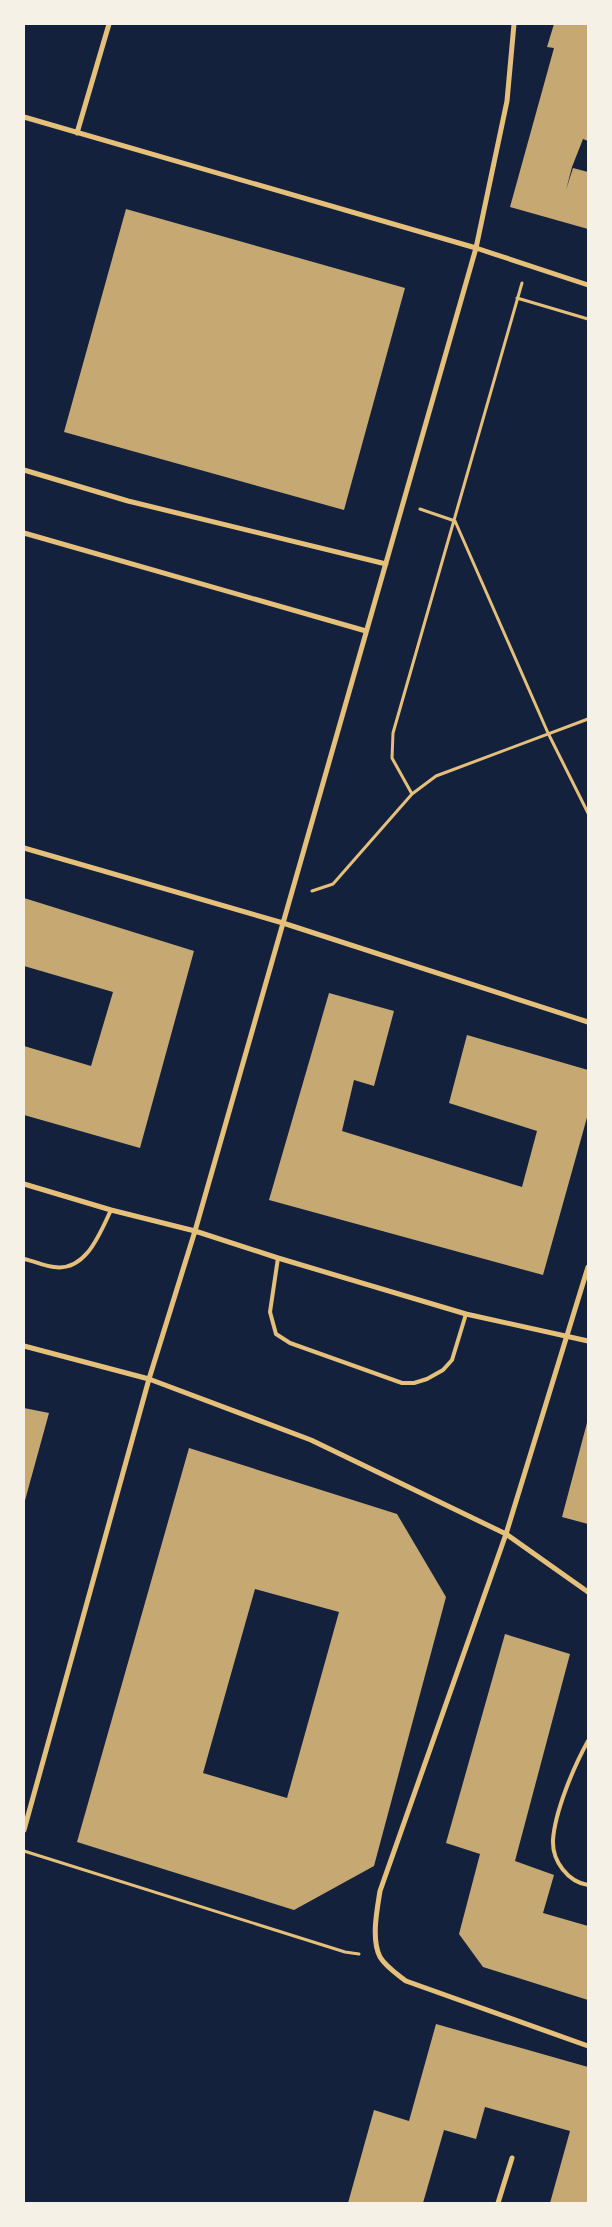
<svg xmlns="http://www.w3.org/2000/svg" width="612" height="2227" font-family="Georgia,serif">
<rect width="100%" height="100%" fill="#14213d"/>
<!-- building -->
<path fill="#c6a872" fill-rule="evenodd" d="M554,24H588V141L583,139L572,167L566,190L573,168L588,172V229L510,207L554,48L547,47Z
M126,209L405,288L344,510L64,432Z
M24,898L194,951L140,1148L24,1115V1046L91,1066L113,992L24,966Z
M329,993L394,1011L374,1086L354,1080L342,1131L522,1187L537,1131L449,1103L467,1035L588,1070V1114L543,1275L269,1200Z
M24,1408L49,1413L24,1504Z
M588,1419V1524L562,1517Z
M189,1448L397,1514L446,1597L374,1866L294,1910L77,1842ZM255,1589L339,1612L287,1798L203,1773Z
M505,1634L570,1654L515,1861L554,1875L543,1913L588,1926V2000L483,1967L459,1934L480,1854L446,1843Z
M436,2024L588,2067V2203H550L570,2131L485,2107L476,2139L444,2130L423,2203H348L374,2110L409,2121Z"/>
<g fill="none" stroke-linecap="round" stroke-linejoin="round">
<!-- path -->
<path stroke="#e5c07b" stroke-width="3" d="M517,298L588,319
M420,509L455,521L548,733L588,813
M412,794L392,758L393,733L522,283
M312,891L333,884L412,794L436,776L588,719
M24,1851L345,1952L359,1954"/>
<!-- service -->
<path stroke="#e5c07b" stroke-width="4" d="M278,1258L270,1312L276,1334L290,1343L402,1383H414L427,1379L443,1370L452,1360L466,1314
M24,1259C34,1261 44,1266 54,1267C86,1272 100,1233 111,1210
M588,1741C574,1766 555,1811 553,1840C552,1861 568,1882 588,1885"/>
<!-- minor -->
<path stroke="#e5c07b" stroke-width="5" d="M24,117L476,248L588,285
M77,133L109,24
M24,470L128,501L386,564
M24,533L366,631
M24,848L283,923L588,1022
M24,1184L111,1210L195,1231L278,1258L466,1314L588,1341
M588,1267L506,1534L380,1891C377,1910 371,1939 380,1957C386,1967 397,1974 406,1981L588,2046
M24,1346L149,1379L311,1440L506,1534L588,1592
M24,1830L149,1379L195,1231L476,248L507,101L514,24
M498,2203L512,2158"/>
</g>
<!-- border -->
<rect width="612" height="2227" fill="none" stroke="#f6f1e7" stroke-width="50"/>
</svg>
